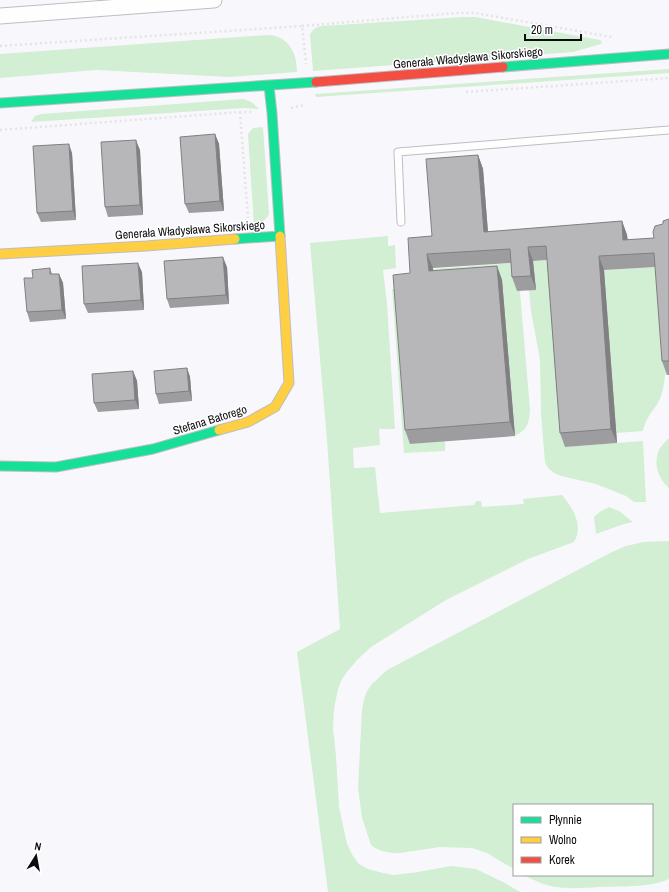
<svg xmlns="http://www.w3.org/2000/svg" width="669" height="892" font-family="'Archivo Narrow',sans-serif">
<rect width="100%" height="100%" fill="#f8f8fc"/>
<!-- green -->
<path fill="#d2eed3" d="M464,17H475L600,40L602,42L601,44L573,52L313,71L310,35C312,30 316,27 321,26Z
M268,35C289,36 297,53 297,72L229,77L96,70L0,78V54Z
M669,69V73L316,97L315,94Z
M243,99C250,100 254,104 259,109L244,108L31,122L35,116L41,114Z
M263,127L269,214C265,221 261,224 254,226L248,134L253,128Z
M388,236V246L395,245L396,268L383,270L387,304L395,429H379L380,445L353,448L354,468L375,467L380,513L474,505L476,501H481L482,507L524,504L523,499L562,495C573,508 584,526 574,542L528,559L446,600L371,647L357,660L347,672L342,679L338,689L334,709L333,728L336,756L339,807L347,844L353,856L359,864L368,869L383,873L394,875L418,872L451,866L476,869L505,883L520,892H328L297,652L340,629L327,440L310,243Z
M551,260L565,447L643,441L646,502H634L626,496L596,484L561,476L554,473L548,468L545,462L541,414L540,360L531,311L529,290L536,289L533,261Z
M515,263L517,290L520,291L530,410C529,423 528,429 515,436L510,373L434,285L433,269Z
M660,267L667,375H665C664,386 662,397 656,406C650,414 645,421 643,431L616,433L604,270Z
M392,289H398L410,444L445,441V451L404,453Z
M669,438V488C658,478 653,464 659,450C661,446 665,442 669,438Z
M609,507L619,511L633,522L624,524L596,534L594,517L601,511Z
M669,541V879C649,888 620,886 599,887C584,888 570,889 555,887C544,885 534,880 523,875H652V805H514V869L487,853L472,848L440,847L400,853H392L382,851L375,848L371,845L362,818L358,788L362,710L364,699L367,691L372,684L387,670L612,552L626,546L644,542Z"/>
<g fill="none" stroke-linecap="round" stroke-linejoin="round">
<!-- lane casing -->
<g stroke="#bebec2" stroke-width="9">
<path id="lane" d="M401,222L398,152L669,130"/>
</g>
<!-- street casing -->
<g stroke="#bebec2" stroke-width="17">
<path id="street" d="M0,16L214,0"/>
</g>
<!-- fast casing -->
<g stroke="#bebec2" stroke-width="11">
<path id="fast" d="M503,67L669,54
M0,103L316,82
M235,239L280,236L272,113L269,86
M0,466L56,467L153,449L219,430"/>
</g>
<!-- slow casing -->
<g stroke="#bebec2" stroke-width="11">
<path id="slow" d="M0,254L146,246L235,239
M219,430L248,422L275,407L289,383L280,236"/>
</g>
<!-- jam casing -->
<g stroke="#bebec2" stroke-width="11">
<path id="jam" d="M316,82L503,67"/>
</g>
<!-- path -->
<path stroke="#e4e4e5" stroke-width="2.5" stroke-dasharray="2 3" stroke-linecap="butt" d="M302,26L456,13H475L612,37
M0,46L302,26L306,64
M466,92L669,78
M291,108L304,105
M240,112L248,218
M0,130L240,112H253"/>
<!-- lane -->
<use href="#lane" stroke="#fefeff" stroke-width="7"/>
<!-- street -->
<use href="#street" stroke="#fefeff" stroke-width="15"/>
<!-- fast -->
<use href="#fast" stroke="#16e098" stroke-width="9"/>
<!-- slow -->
<use href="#slow" stroke="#ffcf43" stroke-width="9"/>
<!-- jam -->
<use href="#jam" stroke="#f24e42" stroke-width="9"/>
</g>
<!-- wall -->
<path fill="#9d9da0" d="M215,134L219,144L224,211L189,213L185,204Z
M140,150L143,215L108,217L105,207Z
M72,153L76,220L41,222L37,213Z
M478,155L483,169L488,232L622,221L627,235L628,240L654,238L663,224L669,219V375H667L662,361L656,267L604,270L617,443L565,447L560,433L547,260L533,261L536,290L517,291L512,277L511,263L433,268V271L497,266L502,280L515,436L410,444L405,430L410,273Z
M227,267L229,304L170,308L167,299Z
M50,268L52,274H59L63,283L66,319L30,322L27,312L33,278Z
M142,272L144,310L88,313L84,304Z
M187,368L190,377L192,401L159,404L156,394Z
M133,371L137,381L139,409L98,412L94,403Z"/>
<!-- shaded-wall -->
<path fill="#808082" d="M215,134L219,144L224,211L220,201Z
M136,140L140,150L143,215L140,205Z
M69,144L72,153L76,220L73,211Z
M478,155L483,169L489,246L484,232Z
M622,221L627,235L628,254L623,240Z
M528,247L533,261L536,290L531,276Z
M427,254L433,268L434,285L429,271Z
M599,256L604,270L617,443L611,429Z
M223,257L227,267L229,304L226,295Z
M138,263L142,272L144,310L141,300Z
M497,266L502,280L515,436L510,422Z
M59,274L63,283L66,319L62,310Z
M187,368L190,377L192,401L189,391Z
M133,371L137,381L139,409L135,400Z"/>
<!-- building -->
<path fill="#b7b7ba" stroke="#808082" d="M215,134L220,201L185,204L180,137Z
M136,140L140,205L105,207L101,142Z
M69,144L73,211L37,213L33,146Z
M478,155L484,232L622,221L623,240L654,238L653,232L655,226L663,224V221L669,219V361H662L654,253L599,256L611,429L560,433L546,246L528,247L531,276L512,277L510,249L427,254L429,271L497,266L510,422L405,430L393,275L410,273L408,238L432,236L426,159Z
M223,257L226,295L167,299L164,261Z
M138,263L141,300L84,304L82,266Z
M50,268V274H59L62,310L27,312L24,278H33L32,270Z
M187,368L189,391L156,394L154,371Z
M133,371L135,400L94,403L92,374Z"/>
<g text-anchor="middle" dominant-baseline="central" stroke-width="3" stroke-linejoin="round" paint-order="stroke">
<!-- street labels -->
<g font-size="12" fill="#0d0d10" stroke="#fff">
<text transform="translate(468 58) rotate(-5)">Generała Władysława Sikorskiego</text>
<text transform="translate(190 230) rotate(-4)">Generała Władysława Sikorskiego</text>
<text transform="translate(210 420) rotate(-17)">Stefana Batorego</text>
</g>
</g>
<!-- legend -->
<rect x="513" y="804" width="140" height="72" fill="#ffffff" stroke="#9e9e9f"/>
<rect x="521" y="817" width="20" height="6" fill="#16e098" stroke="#9e9e9f"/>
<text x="549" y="824" font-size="12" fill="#0d0d10">Płynnie</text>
<rect x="521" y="837" width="20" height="6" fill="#ffcf43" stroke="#9e9e9f"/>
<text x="549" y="844" font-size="12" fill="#0d0d10">Wolno</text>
<rect x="521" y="857" width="20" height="6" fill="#f24e42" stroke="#9e9e9f"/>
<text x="549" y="864" font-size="12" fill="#0d0d10">Korek</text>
<!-- north arrow -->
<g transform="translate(36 856) rotate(11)" stroke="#ffffff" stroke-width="3" paint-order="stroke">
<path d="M0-3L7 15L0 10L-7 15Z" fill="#0d0d10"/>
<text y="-6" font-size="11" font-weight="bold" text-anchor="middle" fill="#0d0d10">N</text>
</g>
<!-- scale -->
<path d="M525 34v6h56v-6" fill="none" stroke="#0d0d10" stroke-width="2"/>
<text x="531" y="34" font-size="12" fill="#0d0d10" stroke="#ffffff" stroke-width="3" paint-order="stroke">20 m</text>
</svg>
